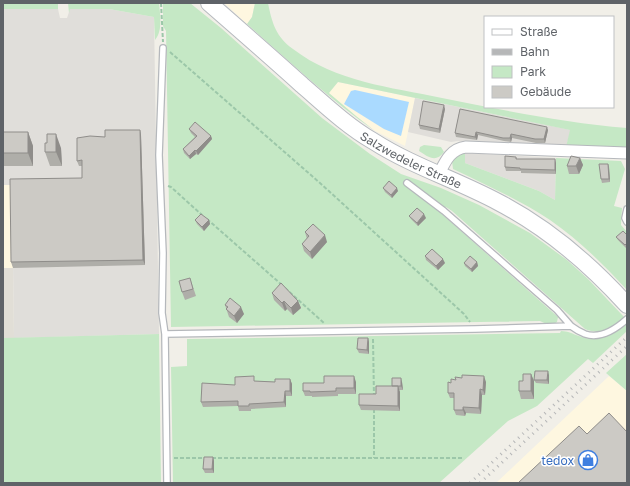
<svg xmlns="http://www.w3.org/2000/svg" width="630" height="486" font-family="'Golos Text',sans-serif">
<rect width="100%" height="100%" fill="#f1efe8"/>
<!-- commercial -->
<path fill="#fef7e0" d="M224,3H255L252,17L247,24Z
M338,82L415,98L405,146L375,131L356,116L328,93Z
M12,184L13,268H3V185Z
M609,376L627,391V483H496Z"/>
<!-- industrial -->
<path fill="#e0deda" d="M3,9H58L60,18H67L70,9H109L154,17L159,334L14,338L12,185H3Z
M415,98L571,130L566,147L502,144L458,141L451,142L408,132Z
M465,153L556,158L555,200L539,191L465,163Z"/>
<!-- education -->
<path fill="#e1ded6" d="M3,268H13L14,338H3Z"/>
<!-- green -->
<path fill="#c5e8c5" d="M3,3H58V9H3Z
M68,3H159C160,14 163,31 155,40L154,17L109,9H70L69,13Z
M163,3H190L221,28L322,118L370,154L401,174L441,188L479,205L530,233L567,260L588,279L625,318C612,328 601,336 585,329L452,211L446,207H442L418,187H415L417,192L558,317L557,322C551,326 546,324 540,321L171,327L166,31L163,26Z
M255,3H268C272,23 276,37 293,49C336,82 390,87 442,98C502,110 565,123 627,128V149L566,147L570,130L338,82L329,93L356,116L375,131C329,99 289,61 247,24L252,17Z
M424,145L441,147L444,152C436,163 428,157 419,151L420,147Z
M465,151V163L539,191L555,200L556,158L621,161L625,169L614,206L622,208L621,225L627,232V290C603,264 579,240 550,220C520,200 486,185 453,169L452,161L455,155Z
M627,323V331L593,363L588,359L537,406L508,421L439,483H173L171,367L187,366V339L560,333L561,331C568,331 573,334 579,336C596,344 614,333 627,323Z
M159,334L161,483H3V338Z
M627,354V391L606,373Z"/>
<!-- water -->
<path fill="#aadaff" d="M355,90L409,102L401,136L384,129L344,104L351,91Z"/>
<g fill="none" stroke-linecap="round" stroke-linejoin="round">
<!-- lane casing -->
<g stroke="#b5b8bc" stroke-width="8">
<path id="lane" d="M163,48L159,155L163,253L162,313L165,334L167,483
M407,183L444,211L557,310L571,326
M627,209L625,218L627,222
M165,334L475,329L571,326C575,329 580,332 585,334C600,339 616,329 627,319"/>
</g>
<!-- street casing -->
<g stroke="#b5b8bc" stroke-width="13">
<path id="street" d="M439,174C445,162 450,149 466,147L627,153"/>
</g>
<!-- secondary casing -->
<g stroke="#b6babf" stroke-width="18">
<g id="secondary">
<path id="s1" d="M209,3C240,30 271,57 302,85C324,104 347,126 373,141C412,166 457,180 498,202C548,228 589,263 627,305"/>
</g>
</g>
<!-- path -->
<path stroke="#9cc7a9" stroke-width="2" stroke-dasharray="4 2" stroke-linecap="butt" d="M161,3L163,42
M170,52L320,183L464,314L470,322
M168,186L171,187L202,215
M207,219L282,285
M285,288L325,324
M373,339L374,397
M374,409V458
M174,458H205
M212,458H462"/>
<!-- lane -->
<use href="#lane" stroke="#fff" stroke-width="5.5"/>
<!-- street -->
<use href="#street" stroke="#fff" stroke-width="11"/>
<!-- secondary -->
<use href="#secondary" stroke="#fff" stroke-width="16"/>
<!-- rail -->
<path stroke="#b6b7b8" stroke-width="3" stroke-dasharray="1 5" stroke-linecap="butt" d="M470,483L627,337
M480,483L627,346"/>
</g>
<!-- wall -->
<path fill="#afaea9" d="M445,109L440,133L420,129L419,125Z
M460,109L548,130L545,143H536L512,138L511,142L504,141L478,135L477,140L456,137L455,133Z
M189,129L211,136L212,139L198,155L196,154L190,159L184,153L183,149L195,137L191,133Z
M140,130L141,135L145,265L13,268L11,262L82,178V166H79L77,161L105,137Z
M3,132H28L33,146V166H3Z
M61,148L62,166H50L45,152Z
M516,157L517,159L556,163V174L521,173V171H506L505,167Z
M580,158L583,165L579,174H569L567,166Z
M608,164L609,167L610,182L602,183L601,179Z
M383,188L398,191L392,198L385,192Z
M409,216L426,218L418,226L411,219Z
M195,220H209L210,224L204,231L197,224Z
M623,231L627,249L618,240L616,237Z
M305,232L327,242L312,259L304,251L302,244L307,239Z
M425,256L445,263L438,270L426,260Z
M477,262L478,266L472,272L465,266L464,263Z
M190,278L196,296L185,300L182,292Z
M272,293L298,301L301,308L293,315L287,309L285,311L274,300Z
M225,305L244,314L237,323L229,317Z
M368,338L369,342V354L359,353L357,349Z
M531,374L534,381V399H521L519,391L523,381Z
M549,375V384L536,383L534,380Z
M290,379L292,384V396H286V407L251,409V411H239L238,406L203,407L201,402L235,385L256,381L275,382Z
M356,382V394H338V396L312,397V396H305L303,391Z
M402,382L403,390H399L400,392V411L361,410L359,405L376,394Z
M486,382L485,395H482L481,414L466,413L465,416L456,415L454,410V398H450L448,393Z
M213,457L214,461V473H205L203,469Z"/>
<!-- shaded-wall -->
<path fill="#8f8d8a" d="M444,105L445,109L440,133L439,129Z
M547,127L548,130L545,143L544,139Z
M140,130L141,135L145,265L143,260Z
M28,132L33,146V166L28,153Z
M476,132L478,135L477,140L475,137Z
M56,134L61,148L62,166L56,152Z
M511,134L512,138L511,142L510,138Z
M211,136L212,139L198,155L196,151Z
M195,150L196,154L190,159L189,156Z
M580,158L583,165L579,174L576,166Z
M555,159L556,163V174L555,170Z
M608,164L609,167L610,182L609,179Z
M397,188L398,191L392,198L391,195Z
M424,214L426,218L418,226L417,223Z
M209,220L210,224L204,231L202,227Z
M325,235L327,242L312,259L310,252Z
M443,259L445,263L438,270L436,266Z
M477,262L478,266L472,272L471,269Z
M284,301L287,309L285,311L282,303Z
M298,301L301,308L293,315L291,308Z
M241,307L244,314L237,323L234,316Z
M368,338L369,342V354L367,350Z
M548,371L549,375V384L547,380Z
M531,374L534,381V399L531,391Z
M354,376L356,382V394L354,388Z
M484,376L486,382L485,395L483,390Z
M401,378L402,382L403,390L401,386Z
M290,379L292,384V396L290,391Z
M398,386L400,392V411L398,406Z
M480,389L482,395L481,414L479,408Z
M285,391L286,396V407L284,402Z
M463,407L466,413L465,416L463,410Z
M213,457L214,461V473L212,469Z"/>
<!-- building -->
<path fill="#cccac5" stroke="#8f8d8a" d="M423,101L444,105L439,129L419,125Z
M460,109L547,127L544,139H535L511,134L510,138H503L476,132L475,137L455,133Z
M195,122L211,136L196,151L195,150L189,156L183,149L197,136L189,129Z
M105,130H140L143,260L11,262L10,179L82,178V160L77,161V138L90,136L105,137Z
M3,132H28V153H3Z
M47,134H56V152H45V143H47Z
M505,156L516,157V159H555V170L520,169V168L505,167Z
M571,156L580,158L576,166H567Z
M599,164H608L609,179H601Z
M389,181L397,188L391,195L383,188Z
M417,208L424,214L417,223L409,216Z
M201,214L209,220L202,227L195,220Z
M313,224L325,235L310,252L302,244L309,236L305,232Z
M623,231L627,235V243L625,245L616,237Z
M432,249L443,259L436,266L425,256Z
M470,256L477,262L471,269L464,263Z
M190,278L193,289L182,292L179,281Z
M281,283L298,301L291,308L284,301L282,303L272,293Z
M230,298L241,307L234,316L226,309L228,307L225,305Z
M358,338H368L367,350L357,349Z
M535,371H548L547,380H534Z
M523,374H531V391H519V381H523Z
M462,375L484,376L483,390L480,389L479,408L463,407V410H454V393H448V382L451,383V379L456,380L455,377L462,378Z
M254,376V381L275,382V379H290V391H285L284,402L249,404V406H238V401L201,402L202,383L235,385V377Z
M324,376H354V388H336V391L310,392V391H303V383H324Z
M392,378H401V386H392Z
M376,386H398V406L359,405V394H376Z
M609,413L627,432V483H518L579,426L587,434Z
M204,457H213L212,469H203Z"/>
<!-- icons -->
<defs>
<g id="shop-ring" transform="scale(1)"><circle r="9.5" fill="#fff" stroke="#3f7fe0" stroke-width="1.5"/><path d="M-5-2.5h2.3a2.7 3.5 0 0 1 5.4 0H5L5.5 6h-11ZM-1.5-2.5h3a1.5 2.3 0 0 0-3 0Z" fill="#3f7fe0"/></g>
</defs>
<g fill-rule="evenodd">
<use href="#shop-ring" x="588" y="460"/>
</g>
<g text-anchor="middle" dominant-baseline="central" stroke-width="3" stroke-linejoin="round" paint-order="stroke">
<!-- street labels -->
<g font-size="12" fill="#5f6368" stroke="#fff">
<text stroke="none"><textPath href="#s1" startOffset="257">Salzwedeler Straße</textPath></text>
</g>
<!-- shop labels -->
<g font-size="12" fill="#366cbe" stroke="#fff" text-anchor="end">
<text x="574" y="460">tedox</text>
</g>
</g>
<!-- border -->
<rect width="630" height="486" fill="none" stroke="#5f6368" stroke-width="8"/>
<!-- legend -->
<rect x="484" y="16" width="130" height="92" fill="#ffffff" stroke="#bfc1c3"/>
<rect x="492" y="29" width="20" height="6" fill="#ffffff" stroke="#bfc1c3"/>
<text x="520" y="36" font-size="12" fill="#5f6368">Straße</text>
<rect x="492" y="49" width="20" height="6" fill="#b6b7b8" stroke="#bfc1c3"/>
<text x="520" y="56" font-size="12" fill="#5f6368">Bahn</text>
<rect x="492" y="66" width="20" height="12" fill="#c5e8c5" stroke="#bfc1c3"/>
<text x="520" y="76" font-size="12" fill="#5f6368">Park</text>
<rect x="492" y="86" width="20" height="12" fill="#cccac5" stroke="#bfc1c3"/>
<text x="520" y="96" font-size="12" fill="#5f6368">Gebäude</text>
</svg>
